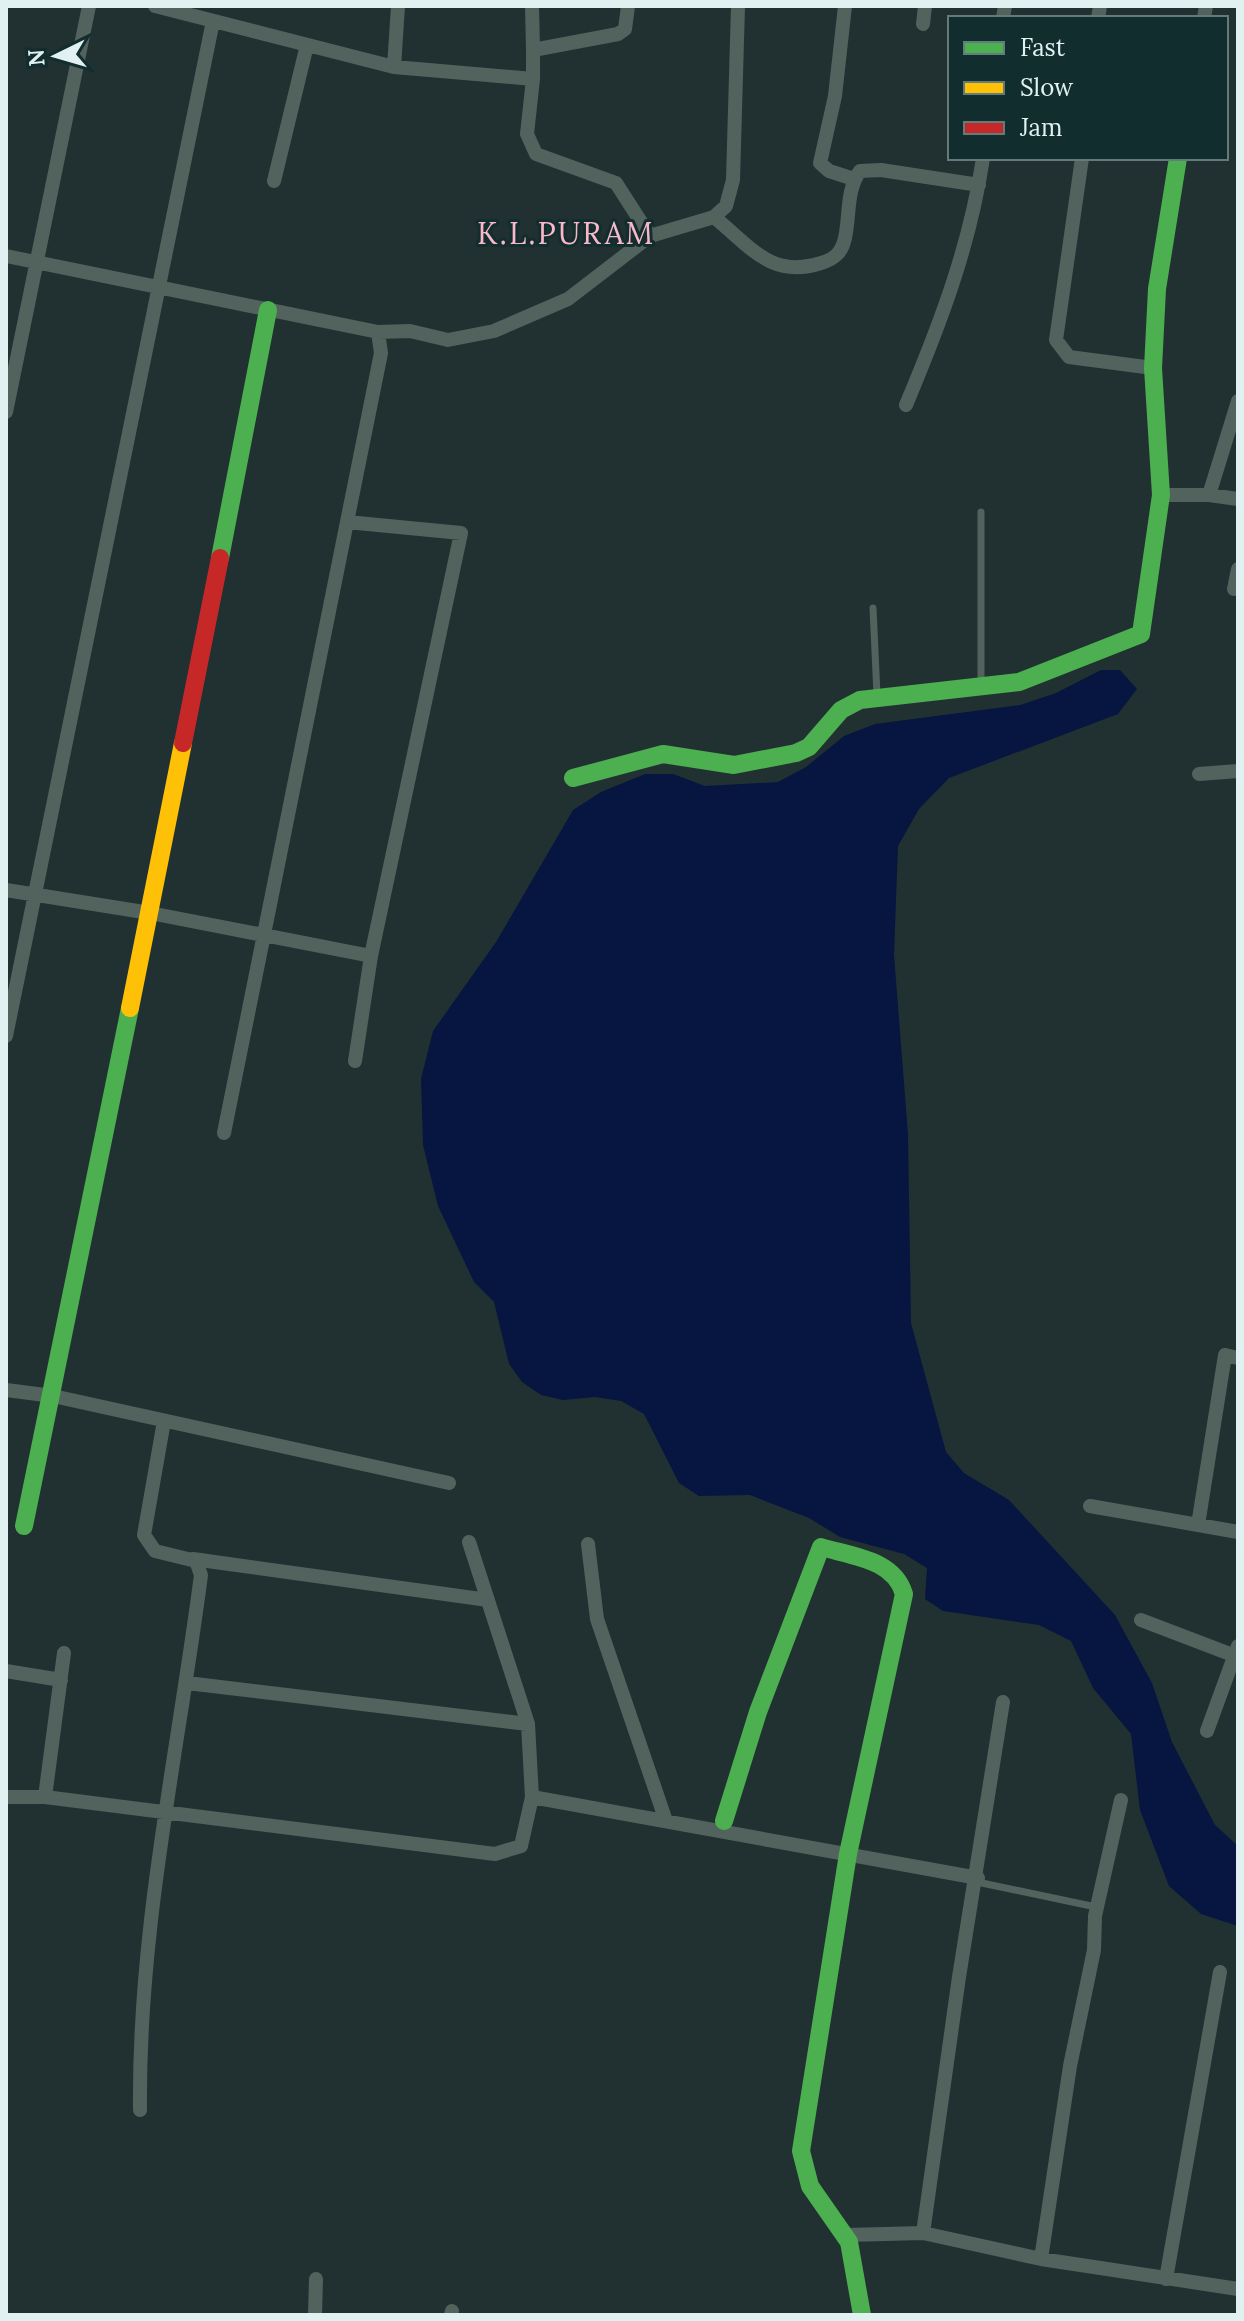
<svg xmlns="http://www.w3.org/2000/svg" width="1244" height="2321" font-family="Lora,serif">
<rect width="100%" height="100%" fill="#213132"/>
<!-- water -->
<path fill="#061640" d="M1101,670H1120L1137,689L1118,714L949,778L919,809L898,846L894,955L908,1134L911,1323L946,1452L964,1473L1009,1500L1115,1615L1152,1683L1172,1742L1215,1825L1238,1846V1926L1201,1914L1169,1886L1140,1810L1131,1734L1093,1688L1071,1641L1039,1625L943,1611L925,1599L927,1568L904,1554L840,1537L809,1518L750,1495L699,1496L679,1483L644,1414L621,1401L595,1397L563,1400L541,1395L522,1382L509,1364L494,1302L474,1282L438,1206L423,1145L421,1079L433,1031L496,942L573,810L601,792L645,774H673L705,786L778,782L806,767L844,736L875,724L1020,705L1056,693Z"/>
<g fill="none" stroke-linecap="round" stroke-linejoin="round">
<!-- lane -->
<path stroke="#52635e" stroke-width="7" d="M981,512V684
M873,608L877,695
M977,1882L1096,1907"/>
<!-- street -->
<path stroke="#52635e" stroke-width="14" d="M155,6L394,67L533,79V50L618,34L625,29L628,6
M532,6L533,50
M845,6L835,96L820,163L829,171L854,179
M1003,18L1005,6
M1098,18L1100,6
M1204,18L1206,6
M923,24L925,6
M394,67L398,6
M533,79L527,134L536,154L616,183L650,236
M1082,158L1056,340L1069,357L1153,368
M274,181L307,45
M714,217C751,247 771,279 821,263C835,259 842,252 845,238C850,216 846,190 860,171L881,170L979,185
M6,256L378,332L410,331L448,340L494,331L568,299L650,236L714,217L726,206L733,180L738,6
M906,405C940,324 970,246 983,158
M6,412L89,6
M1161,495H1209L1238,499
M1209,495L1238,401
M347,522L461,533L371,956L355,1061
M1234,589L1238,569
M1199,774L1238,771
M6,890L150,913L371,956
M6,1036L213,21
M224,1133L381,353L378,332
M6,1390L53,1396L449,1483
M1090,1506L1238,1532
M1198,1525L1225,1355L1238,1358
M469,1542L528,1724L532,1797
M588,1544L597,1619L666,1821
M193,1559L488,1600
M1141,1620L1238,1657
M6,1671L61,1680
M187,1683L528,1724
M1207,1731L1238,1646
M6,1797H45L495,1854L521,1846L532,1797L978,1878
M45,1797L64,1653
M140,2110C138,1930 178,1753 201,1575L196,1561L155,1551L144,1535L164,1421
M923,2233L959,1977L1003,1702
M846,2235L923,2233L1041,2259L1238,2289
M1041,2259L1070,2066L1094,1950L1095,1916L1121,1800
M1166,2279L1220,1972
M315,2315L316,2279
M451,2315L452,2311"/>
<!-- fast -->
<path stroke="#4caf50" stroke-width="18" d="M220,558L268,310
M573,778L663,754L734,765L796,753L809,747L841,710L860,700L1019,682L1141,634L1161,495L1153,368L1157,289L1178,158
M24,1526L130,1008
M724,1821L758,1712L821,1547C851,1556 894,1559 904,1594L848,1854L801,2151L810,2186L849,2242L862,2315"/>
<!-- slow -->
<path stroke="#ffc107" stroke-width="18" d="M130,1008L183,743"/>
<!-- jam -->
<path stroke="#c62828" stroke-width="18" d="M183,743L220,558"/>
</g>
<g text-anchor="middle" dominant-baseline="central" stroke-width="6" stroke-linejoin="round" paint-order="stroke">
<!-- neighbourhood labels -->
<g font-size="30" letter-spacing="2" fill="#fab7c9" stroke="#112d2d">
<text x="566" y="233">K.L.PURAM</text>
</g>
</g>
<!-- border -->
<rect width="1244" height="2321" fill="none" stroke="#e1f1f2" stroke-width="16"/>
<!-- legend -->
<rect x="948" y="16" width="280" height="144" fill="#112d2d" stroke="#647b7c" stroke-width="2"/>
<rect x="964" y="42" width="40" height="12" fill="#4caf50" stroke="#647b7c" stroke-width="2"/>
<text x="1020" y="56" font-size="24" fill="#e1f1f2">Fast</text>
<rect x="964" y="82" width="40" height="12" fill="#ffc107" stroke="#647b7c" stroke-width="2"/>
<text x="1020" y="96" font-size="24" fill="#e1f1f2">Slow</text>
<rect x="964" y="122" width="40" height="12" fill="#c62828" stroke="#647b7c" stroke-width="2"/>
<text x="1020" y="136" font-size="24" fill="#e1f1f2">Jam</text>
<!-- north arrow -->
<g transform="translate(56 56) rotate(265)" stroke="#112d2d" stroke-width="6" paint-order="stroke">
<path d="M0-6L14 30L0 20L-14 30Z" fill="#e1f1f2"/>
<text y="-12" font-size="22" font-weight="bold" text-anchor="middle" fill="#e1f1f2">N</text>
</g>
</svg>
